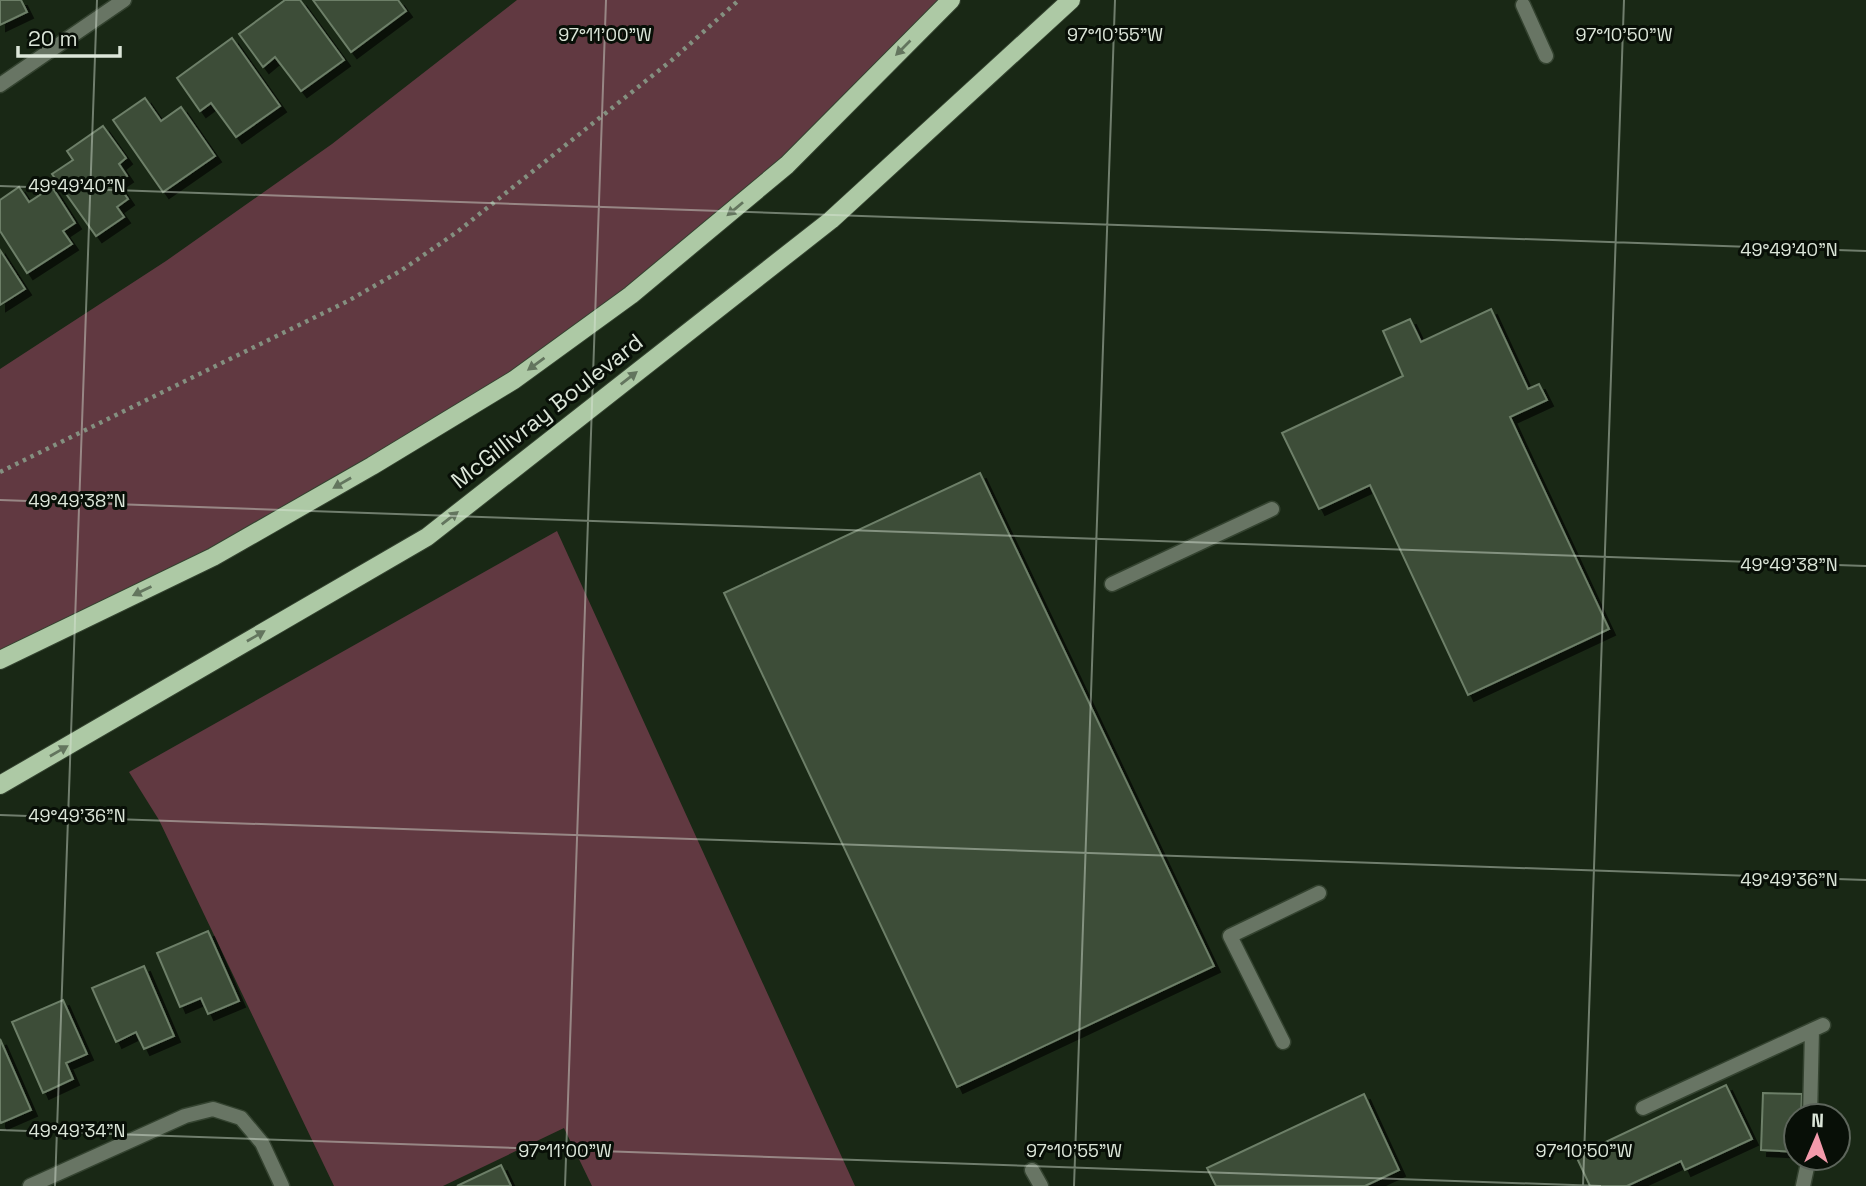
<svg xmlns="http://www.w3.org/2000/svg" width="1866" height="1186" font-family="'Space Grotesk',sans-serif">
<defs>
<filter id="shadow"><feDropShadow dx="6" dy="6" stdDeviation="0" flood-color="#0009"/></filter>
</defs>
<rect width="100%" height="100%" fill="#192815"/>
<!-- green -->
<path fill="#613941" d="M517,0H951L787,165L631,295L372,466L0,660V369L166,261L332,144Z
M557,531L855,1186H592L564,1128L443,1186H334L159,820L129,772Z"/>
<!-- building -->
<path fill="#3d4e39" stroke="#6d7f68" stroke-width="2" filter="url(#shadow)" d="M0,0H21L27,12L0,25Z
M285,0H300L344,60L301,91L275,57L263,67L239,34Z
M313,0H398L406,11L351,52Z
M232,38L280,106L236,137L211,103L200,111L177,78Z
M145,98L161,121L181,107L215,156L163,192L113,120Z
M103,126L126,158L119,164L127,176L117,183L128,199L117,207L124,217L96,236L52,174L73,160L67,151Z
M19,187L29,202L52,187L75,223L63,231L72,244L27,273L0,231V200Z
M0,250L25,289L0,305Z
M1491,309L1528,389L1539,384L1547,400L1510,417L1609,629L1468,695L1370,485L1319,509L1282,433L1403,376L1383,331L1410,319L1421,342Z
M980,473L1214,966L957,1087L724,593Z
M208,931L239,1001L208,1014L201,998L180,1007L157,953Z
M144,966L174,1036L144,1049L136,1032L116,1042L92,988Z
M63,1000L87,1054L66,1063L73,1079L43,1093L12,1022Z
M0,1039L31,1110L1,1123L0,1121Z
M1726,1085L1752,1139L1685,1170L1681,1161L1627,1186H1590L1576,1156Z
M1763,1093L1802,1094L1801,1116H1796V1152L1761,1150Z
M1364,1094L1399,1170L1365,1186H1216L1207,1168Z
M501,1165L511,1186H457Z"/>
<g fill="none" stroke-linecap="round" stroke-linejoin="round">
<!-- lane casing -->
<g stroke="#344330" stroke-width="17">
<path id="lane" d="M1523,5L1546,56
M1112,584L1272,509
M1283,1042L1230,936L1319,893
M1643,1108L1823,1025
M1810,1116L1812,1030
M1032,1170L1041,1186
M1803,1186L1809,1158"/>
</g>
<!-- street casing -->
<g stroke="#344330" stroke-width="17">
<path id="street" d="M0,85L124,0
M30,1186L185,1116L213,1109L241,1118L262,1143L282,1186"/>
</g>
<!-- primary casing -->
<g stroke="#344330" stroke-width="20">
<path id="primary" d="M0,660L213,557L372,466L514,380L631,295L787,165L951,0
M0,785L427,537L831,220L1071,0"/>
</g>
<!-- path -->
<path stroke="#849080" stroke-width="4.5" stroke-dasharray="3.5 5" stroke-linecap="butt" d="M0,472L348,301L402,270L457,232L672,60L739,0"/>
<!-- lane -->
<use href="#lane" stroke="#687564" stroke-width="14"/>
<!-- street -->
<use href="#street" stroke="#687564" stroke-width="14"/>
<!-- primary -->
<use href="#primary" stroke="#adc9a5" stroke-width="18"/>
</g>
<!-- one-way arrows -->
<defs><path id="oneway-solid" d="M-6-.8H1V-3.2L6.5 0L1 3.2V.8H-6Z" transform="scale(1.75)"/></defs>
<g fill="#63755e">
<use href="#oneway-solid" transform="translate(903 48) rotate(135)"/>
<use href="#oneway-solid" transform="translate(735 209) rotate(140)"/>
<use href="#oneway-solid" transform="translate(536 364) rotate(144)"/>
<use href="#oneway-solid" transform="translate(629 378) rotate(-38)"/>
<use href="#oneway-solid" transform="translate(342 483) rotate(150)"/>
<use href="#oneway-solid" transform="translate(450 518) rotate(-38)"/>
<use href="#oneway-solid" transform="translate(142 591) rotate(154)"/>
<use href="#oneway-solid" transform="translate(256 636) rotate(-30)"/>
<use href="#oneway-solid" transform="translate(59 751) rotate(-30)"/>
</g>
<!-- ticks -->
<path fill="none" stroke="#dce6d9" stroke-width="2" stroke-opacity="0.45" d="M0,186L1866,251M0,500L1866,566M0,815L1866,880M0,1130L1601,1186M55,1186L97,0M565,1186L606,0M1074,1186L1115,0M1583,1186L1624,0"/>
<g text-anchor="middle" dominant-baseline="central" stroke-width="6" stroke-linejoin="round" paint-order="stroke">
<!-- street labels -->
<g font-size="23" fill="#dce6d9" stroke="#080f07">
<text transform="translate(547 411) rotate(-38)">McGillivray Boulevard</text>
</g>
</g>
<g font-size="18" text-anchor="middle" fill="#dce6d9" stroke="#080f07" stroke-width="6" stroke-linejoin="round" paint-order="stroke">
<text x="605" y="41">97°11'00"W</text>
<text x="1115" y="41">97°10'55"W</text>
<text x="1624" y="41">97°10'50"W</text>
<text x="77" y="192">49°49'40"N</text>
<text x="1789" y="256">49°49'40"N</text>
<text x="77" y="507">49°49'38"N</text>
<text x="1789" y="571">49°49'38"N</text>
<text x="77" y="822">49°49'36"N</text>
<text x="1789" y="886">49°49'36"N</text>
<text x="77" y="1137">49°49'34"N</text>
<text x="565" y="1157">97°11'00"W</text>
<text x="1074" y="1157">97°10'55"W</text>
<text x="1584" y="1157">97°10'50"W</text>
</g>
<!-- north arrow -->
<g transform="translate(1817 1137) rotate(2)"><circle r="33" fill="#080f07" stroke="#5d655b" stroke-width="2"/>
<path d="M0-5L12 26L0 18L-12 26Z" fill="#f39aab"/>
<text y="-10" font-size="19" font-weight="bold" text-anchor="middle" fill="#dce6d9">N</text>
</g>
<!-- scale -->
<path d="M18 46v10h102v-10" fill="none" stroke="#dce6d9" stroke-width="3.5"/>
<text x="28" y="46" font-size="21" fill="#dce6d9" stroke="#080f07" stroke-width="5" paint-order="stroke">20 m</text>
</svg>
